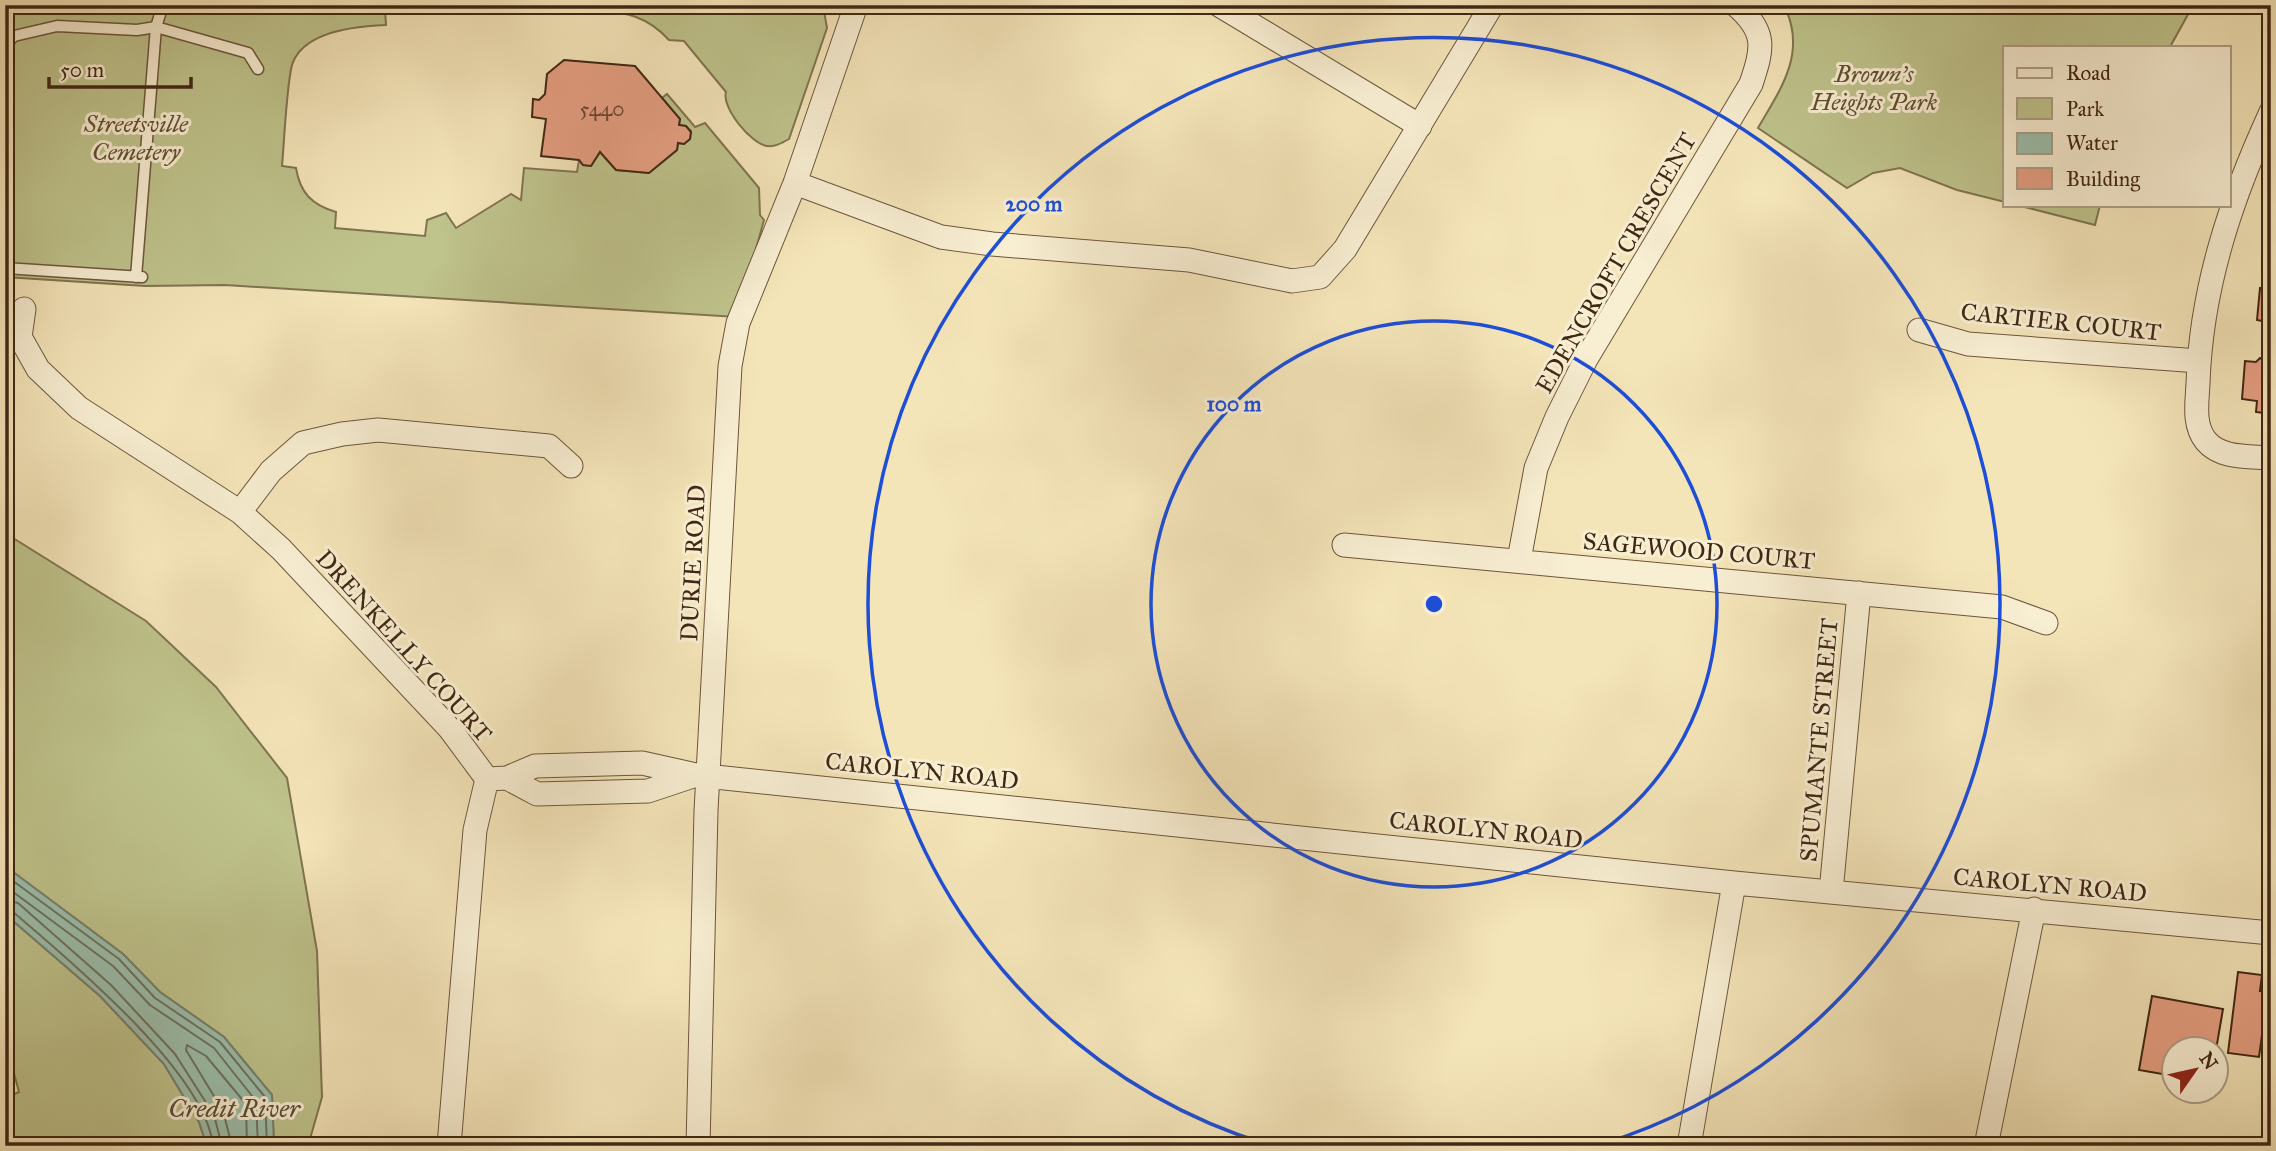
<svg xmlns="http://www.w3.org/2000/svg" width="2276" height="1151" font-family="'IM FELL Great Primer',serif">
<rect width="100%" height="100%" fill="#f4e5b9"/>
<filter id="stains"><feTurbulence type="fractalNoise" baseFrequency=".00286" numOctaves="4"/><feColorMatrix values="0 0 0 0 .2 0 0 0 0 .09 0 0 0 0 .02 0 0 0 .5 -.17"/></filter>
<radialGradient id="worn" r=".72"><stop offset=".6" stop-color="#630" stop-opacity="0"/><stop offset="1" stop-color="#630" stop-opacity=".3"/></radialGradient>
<!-- green -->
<path fill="#bfc38c" stroke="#807550" stroke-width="2" d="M5,5H429L385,10L386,25C358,26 306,31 293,62C287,76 284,145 282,166L296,168C300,193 312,205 336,212L335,228L425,236L427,220L446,213L456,228L511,194L521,200L524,168L577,172L579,160L583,165L591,166L600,152L616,170L649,173L677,150L678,143L684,144L690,139L691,131L686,126L679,125L680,119L662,98L667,94L695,127L705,123L759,188L760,215L764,220L737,317L225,285L145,286L5,277Z
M569,5H823L827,28L789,139C782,143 775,147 767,146C751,144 721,107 726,92L684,41L669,40C638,6 609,14 569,5Z
M1790,5H2185L2191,9L2170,47H2005V202L1957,190L1900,168L1873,173L1847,188L1758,128C1780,90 1805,56 1787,12Z
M2017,205H2100L2095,225Z
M5,533L146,621L216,687L287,778L317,951L322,1097L308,1146H274L272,1095L224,1037L160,992L123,954L5,866Z
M5,914L100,996L164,1064L199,1122L207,1146H5V1098L19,1092L5,1040Z"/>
<!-- water -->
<path fill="#9cbfac" stroke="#77826f" stroke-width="2" d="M5,866L123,954L160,992L224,1037L272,1095L274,1146H207L199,1122L164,1064L100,996L5,914Z"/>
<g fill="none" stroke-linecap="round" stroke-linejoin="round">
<!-- shore -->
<path stroke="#6e7360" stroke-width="2" d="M5,875L119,959L155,998L220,1042L265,1097L267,1146
M5,886L113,966L150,1005L214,1048L256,1101L258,1146
M5,900L18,903L111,985L175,1054L214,1115L222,1146
M5,909L12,911C67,958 206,1073 213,1146
M232,1146L223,1111L186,1050L187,1045L206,1056L246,1104L247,1146"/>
</g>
<!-- building -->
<path fill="#e69f82" stroke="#402713" stroke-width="2" d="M564,60L635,66L680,119L679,125L686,126L691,132L690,139L684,144L678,143L677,150L649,173L616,170L600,152L591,166L583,165L579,160L541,156L546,119L532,117L533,99L539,100L545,94L547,74Z
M2260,288L2271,290V323L2257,320Z
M2260,358L2271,363V414L2256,412L2257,401L2242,399L2245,361L2256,362Z
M2238,972L2262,975L2260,991H2267L2265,998L2271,999V1036L2262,1035L2259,1057L2228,1053Z
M2152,996L2223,1009L2216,1050H2174V1076L2139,1070Z"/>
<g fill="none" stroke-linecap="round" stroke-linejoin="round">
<!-- lane casing -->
<g stroke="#6d563c" stroke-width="13">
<path id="lane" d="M5,45L14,36L57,26L137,30L156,27L248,53L258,69
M5,268L142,277
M136,277L156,27L163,5"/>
</g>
<!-- street casing -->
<g stroke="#6d563c" stroke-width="25">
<path id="street" d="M1219,5L1420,126
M2271,112C2231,199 2201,288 2198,384C2197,403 2193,425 2206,441C2221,459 2249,456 2271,458
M795,183L941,237L992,244L1189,260L1292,281L1320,277L1345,249L1492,5
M24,309L20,337L38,369L79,408L240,512L281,549L450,729L487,779L475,830L449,1146
M1919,330L1968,344L2199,361
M240,512L271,471L303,443L342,434L378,430L549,446L571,466
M1344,545L2002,607L2046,623
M1519,560L1536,468L1557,417L1586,359L1751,84C1763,48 1767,32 1736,5
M507,778L537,794L648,791L696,775
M487,779L507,778L535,766L642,763L696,775L1734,883L2271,933
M1831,892L1859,593
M698,1146L706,811L730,366L738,323L795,183L856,5
M1689,1146L1734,883
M1986,1146L2034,909"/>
</g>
<!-- lane -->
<use href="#lane" stroke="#f8eed2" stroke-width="10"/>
<!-- street -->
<use href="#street" stroke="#f8eed2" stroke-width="23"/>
</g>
<!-- distance rings -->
<g fill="none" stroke="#1d4ed8" stroke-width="3.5">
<circle cx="1434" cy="604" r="283"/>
<path d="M1269 1145A566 566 0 1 1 1599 1145"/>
</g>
<g text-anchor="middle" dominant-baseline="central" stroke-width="6" stroke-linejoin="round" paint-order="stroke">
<!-- number labels -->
<g font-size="21" fill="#6a452f">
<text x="602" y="109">5440</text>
</g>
<!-- park labels -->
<g font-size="24" font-style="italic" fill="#604e31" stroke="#f8eed2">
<text x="1874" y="74">Brown's<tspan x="1874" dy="28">Heights Park</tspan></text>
<text x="136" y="124">Streetsville<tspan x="136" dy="28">Cemetery</tspan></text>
</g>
<!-- street labels -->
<g font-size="24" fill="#402713" stroke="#f8eed2">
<text transform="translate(1616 263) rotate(-60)">EDENCROFT CRESCENT</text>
<text transform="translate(2061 322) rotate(6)">CARTIER COURT</text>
<text transform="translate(1699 551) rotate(5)">SAGEWOOD COURT</text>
<text transform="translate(693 563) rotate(-87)">DURIE ROAD</text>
<text transform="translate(404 646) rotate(48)">DRENKELLY COURT</text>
<text transform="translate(1819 740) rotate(-85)">SPUMANTE STREET</text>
<text transform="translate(922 771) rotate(6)">CAROLYN ROAD</text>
<text transform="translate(1486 830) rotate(6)">CAROLYN ROAD</text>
<text transform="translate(2050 885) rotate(5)">CAROLYN ROAD</text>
</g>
<!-- water labels -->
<g font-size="26" font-style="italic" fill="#574d39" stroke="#f8eed2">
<text x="234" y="1108">Credit River</text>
</g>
</g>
<circle cx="1434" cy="604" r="10" fill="#1d4ed8" stroke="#f8eed2" stroke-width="3.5"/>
<g font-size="21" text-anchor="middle" font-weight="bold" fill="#1d4ed8" stroke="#f8eed2" stroke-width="6" stroke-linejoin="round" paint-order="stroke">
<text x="1034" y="211">200 m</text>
<text x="1234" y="411">100 m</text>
</g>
<!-- margin -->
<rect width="2276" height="1151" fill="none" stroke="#f4e5b9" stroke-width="28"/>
<rect x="7" y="7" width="2262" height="1137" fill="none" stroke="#402713" stroke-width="3.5"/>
<rect x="14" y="14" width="2248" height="1123" fill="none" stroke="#402713" stroke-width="2"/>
<!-- legend -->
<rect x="2003" y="46" width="228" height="161" fill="#f8eed2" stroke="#ae9e86" stroke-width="2"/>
<rect x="2017" y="68" width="35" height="10" fill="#f8eed2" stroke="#ae9e86" stroke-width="2"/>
<text x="2066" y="80" font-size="21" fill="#402713">Road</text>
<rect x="2017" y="98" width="35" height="21" fill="#bfc38c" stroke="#ae9e86" stroke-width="2"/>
<text x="2066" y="116" font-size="21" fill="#402713">Park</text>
<rect x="2017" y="133" width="35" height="21" fill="#9cbfac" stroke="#ae9e86" stroke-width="2"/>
<text x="2066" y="150" font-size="21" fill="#402713">Water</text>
<rect x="2017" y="168" width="35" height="21" fill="#e69f82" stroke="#ae9e86" stroke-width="2"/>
<text x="2066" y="186" font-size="21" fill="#402713">Building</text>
<!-- north arrow -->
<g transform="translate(2195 1070) rotate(56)"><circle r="33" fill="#f8eed2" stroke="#ae9e86" stroke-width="2"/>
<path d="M0-5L12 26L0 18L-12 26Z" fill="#8f2418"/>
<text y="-10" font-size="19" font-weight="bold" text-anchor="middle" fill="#402713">N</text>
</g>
<!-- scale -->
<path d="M49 77v10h142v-10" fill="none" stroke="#402713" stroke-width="3.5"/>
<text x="60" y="77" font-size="21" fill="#402713" stroke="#f8eed2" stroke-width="5" paint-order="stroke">50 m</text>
<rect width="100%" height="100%" filter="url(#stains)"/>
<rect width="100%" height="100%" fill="url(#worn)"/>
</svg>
